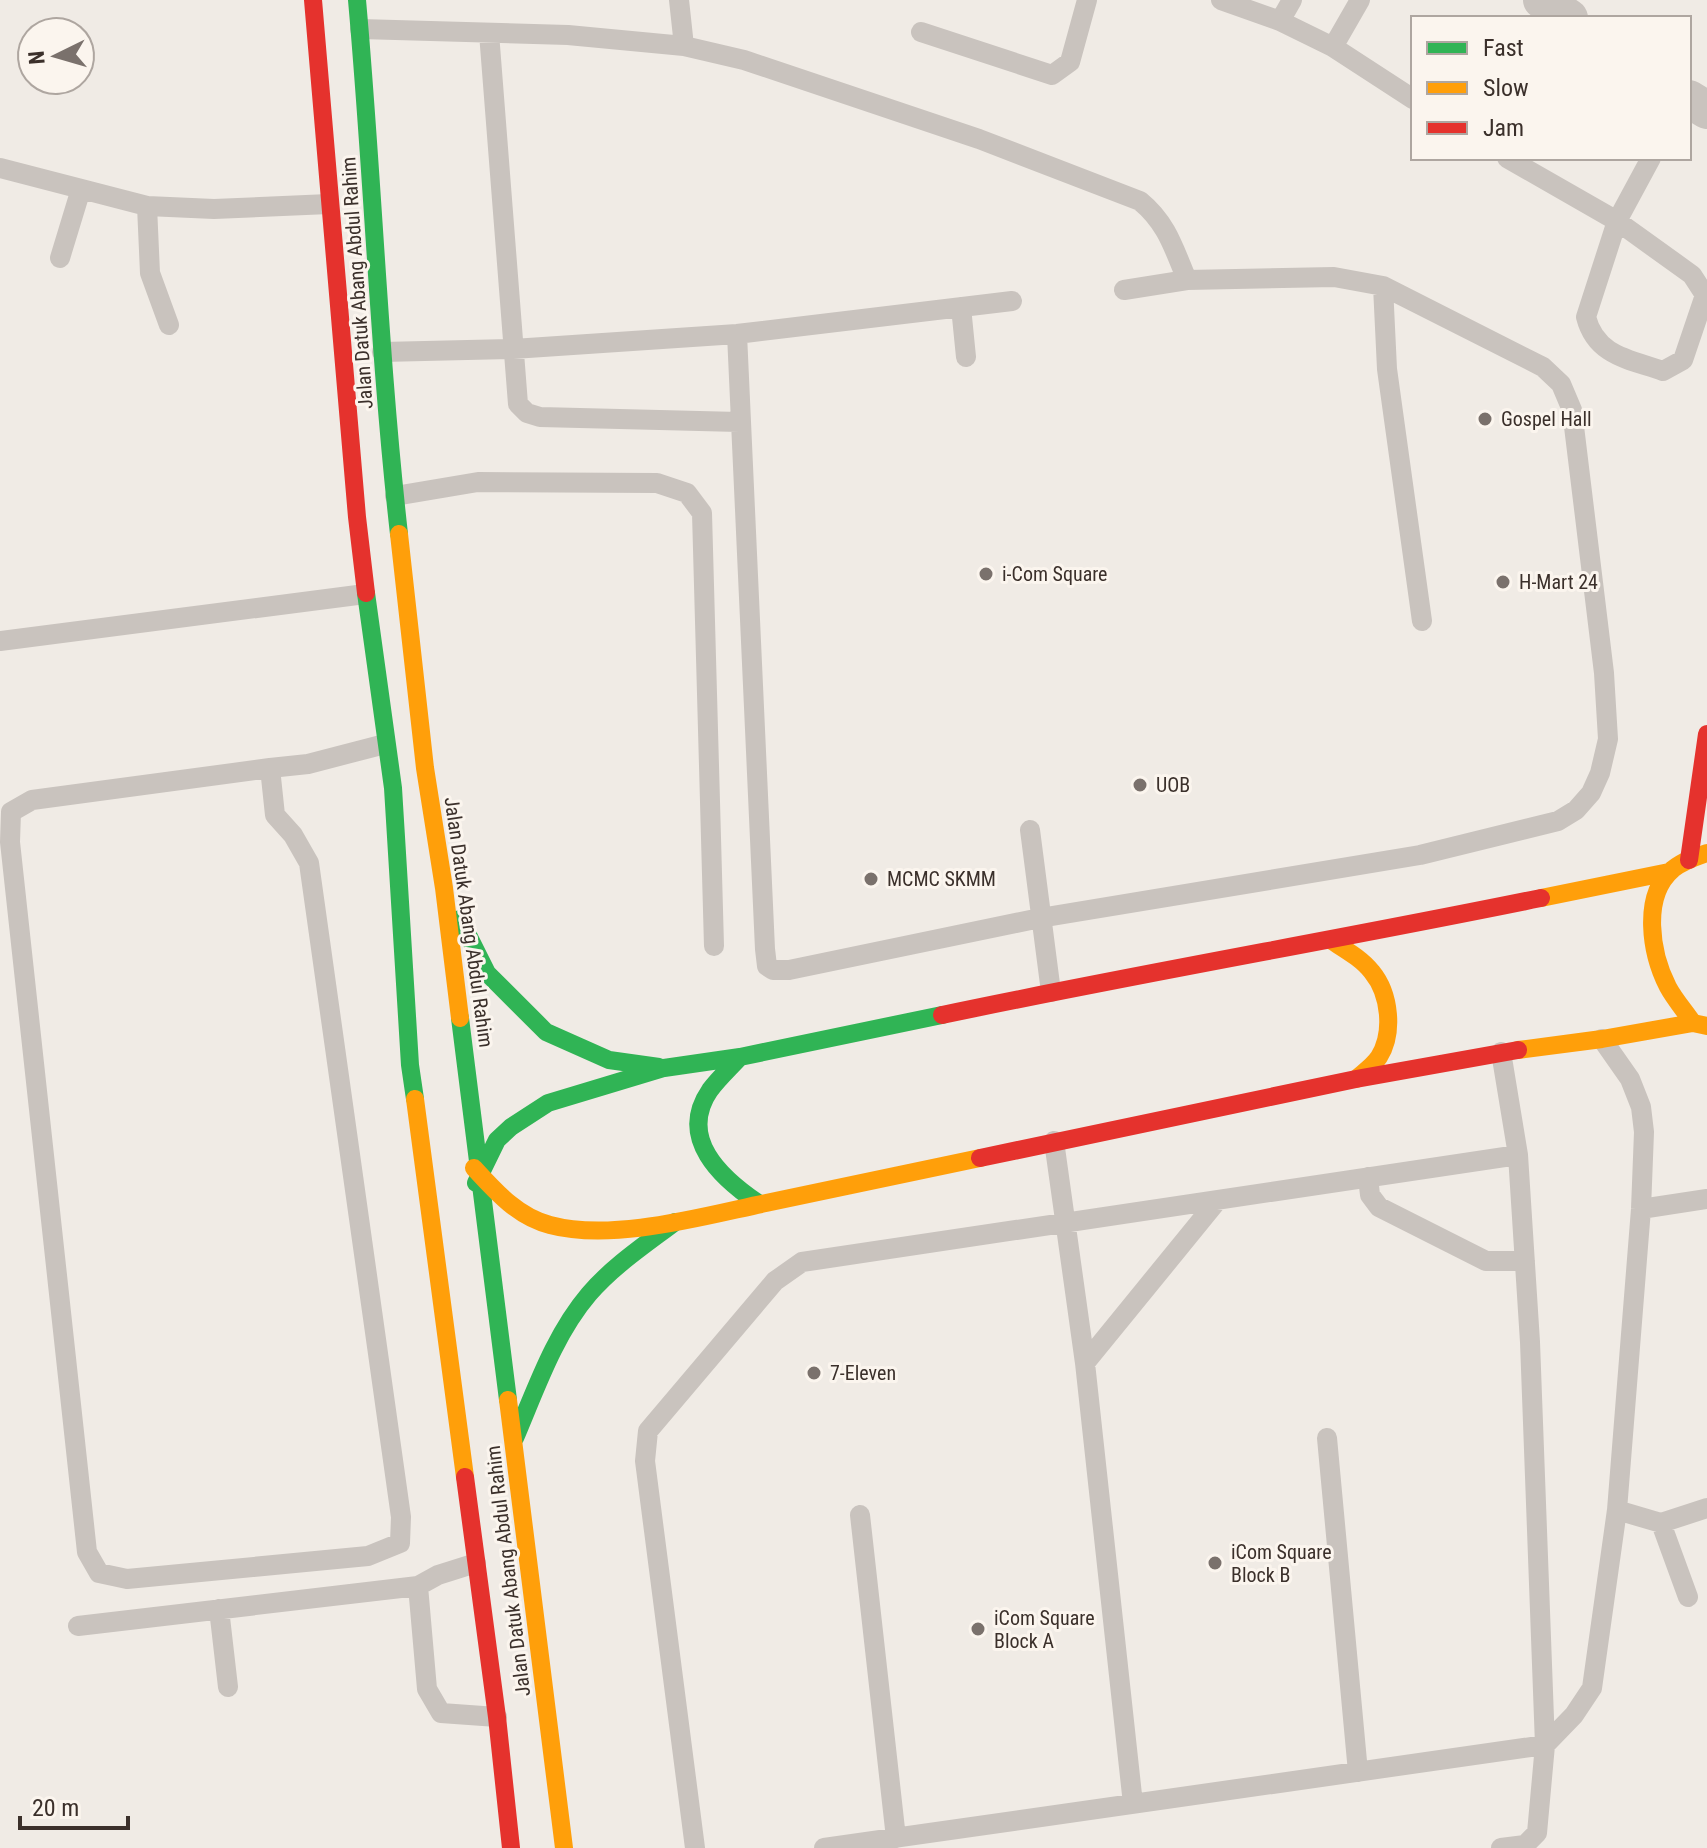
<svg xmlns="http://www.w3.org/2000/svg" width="1707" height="1848" font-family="'Roboto Condensed',sans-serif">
<rect width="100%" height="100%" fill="#f0ebe5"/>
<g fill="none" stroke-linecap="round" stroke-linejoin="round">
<!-- lane -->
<path stroke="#c9c3be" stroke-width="20" d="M679,0L684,46
M1221,0L1280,21L1333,47L1413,99
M1280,21L1292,0
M360,29L568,35L684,46L744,60L979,139L1140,201C1167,223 1174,249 1187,280
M921,32L1052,75L1070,62L1087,0
M489,33L518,404L527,413L540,417L739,422
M1333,47L1360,0
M1507,158L1617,221L1692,275L1705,295L1683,360L1663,371C1629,359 1596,356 1586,317L1617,221L1651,158
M0,168L147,206L214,209L329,204
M147,206L150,273L169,325
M60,258L81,189
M1383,286L1387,369L1422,621
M961,307L966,357
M737,334L765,949L767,966L773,970H789L1040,918L1420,855L1558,821L1576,810L1591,793L1600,773L1608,739L1604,673L1572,410L1561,384L1543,367L1383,286L1334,277L1187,280L1124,290
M382,352L513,349L737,334L1012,301
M395,496L478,482L657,483L687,493L702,513L714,946
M0,641L365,594
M270,768L275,815L293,835L309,863L401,1517L400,1543L368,1556L127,1579L99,1573L87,1552L10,842L11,812L32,800L270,768L308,764L385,744
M1030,830L1051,992
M1054,1141L1085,1363L1133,1804
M1368,1177L1370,1195L1379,1207L1486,1261H1525
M1641,1209L1707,1199
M1085,1363L1217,1201
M1327,1438L1358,1772
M1617,1510L1661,1523L1707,1508
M860,1515L896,1838
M1661,1523L1688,1597
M476,1563L438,1575L418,1586L427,1689L441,1713L497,1717
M219,1609L228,1687
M78,1626L418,1586
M695,1848L645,1461L648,1431L775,1281L802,1262L1518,1155
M824,1848L1545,1745L1574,1715L1592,1688L1617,1510L1641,1209L1644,1132L1641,1107L1630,1079L1602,1039
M1501,1848L1525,1845L1537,1833L1545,1745L1530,1342L1518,1155L1501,1052"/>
<!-- street -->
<path stroke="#c9c3be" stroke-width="38" d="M1542,0L1569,18
M1689,99L1707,110"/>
<!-- fast -->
<path stroke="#30b455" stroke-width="18" d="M357,0C373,178 379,357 399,534
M366,593L393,788L410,1065L415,1099
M460,919L487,973L546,1032L609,1060L659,1067
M460,1018L508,1400
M740,1057C730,1068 719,1078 710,1090C677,1138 721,1178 758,1203
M476,1183L497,1140L511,1127L548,1103L664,1068L740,1057L942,1015
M515,1438C536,1389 554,1335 589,1294C613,1266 646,1244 675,1222"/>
<!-- slow -->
<path stroke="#ff9f0a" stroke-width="18" d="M399,534L425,768L444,888L460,1018
M1707,853C1695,857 1683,861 1673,869C1641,896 1651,954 1668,987C1675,1000 1685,1011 1693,1023L1707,1026
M1541,898L1669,872
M1332,941C1346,950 1362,959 1372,972C1390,994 1394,1033 1379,1057C1373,1066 1364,1072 1356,1079
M1518,1050L1602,1039L1693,1023
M415,1099L465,1477
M474,1168C496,1192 518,1217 550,1225C613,1242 704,1216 766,1203C837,1188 909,1173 980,1158
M508,1400L564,1848"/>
<!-- jam -->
<path stroke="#e5322d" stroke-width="18" d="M313,0L357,517L366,593
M1689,860L1707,734
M942,1015C1141,973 1341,939 1541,898
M980,1158L1356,1079L1518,1050
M465,1477L497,1717L511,1848"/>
</g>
<!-- markers -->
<g fill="#7a716c" stroke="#fbf5ee" stroke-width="3">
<circle cx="1485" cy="419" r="8"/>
<circle cx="986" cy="574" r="8"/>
<circle cx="1503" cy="582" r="8"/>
<circle cx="1140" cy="785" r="8"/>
<circle cx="871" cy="879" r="8"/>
<circle cx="814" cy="1373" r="8"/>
<circle cx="1215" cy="1563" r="8"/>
<circle cx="978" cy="1629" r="8"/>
</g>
<g text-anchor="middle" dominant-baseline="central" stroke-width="6" stroke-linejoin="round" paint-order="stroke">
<!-- street labels -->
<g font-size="20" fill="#3b302b" stroke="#fbf5ee">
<text transform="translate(357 283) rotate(-94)">Jalan Datuk Abang Abdul Rahim</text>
<text transform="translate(469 922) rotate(82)">Jalan Datuk Abang Abdul Rahim</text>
<text transform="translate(508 1571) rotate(-97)">Jalan Datuk Abang Abdul Rahim</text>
</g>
<!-- poi labels -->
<g font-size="20" fill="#3b302b" stroke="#fbf5ee" text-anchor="start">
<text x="1501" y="419">Gospel Hall</text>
<text x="1002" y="574">i-Com Square</text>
<text x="1519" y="582">H-Mart 24</text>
<text x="1156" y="785">UOB</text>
<text x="887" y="879">MCMC SKMM</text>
<text x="830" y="1373">7-Eleven</text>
<text x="1231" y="1552">iCom Square<tspan x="1231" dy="23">Block B</tspan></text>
<text x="994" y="1618">iCom Square<tspan x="994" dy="23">Block A</tspan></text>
</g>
</g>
<!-- legend -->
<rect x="1411" y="16" width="280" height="144" fill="#fbf5ee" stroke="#aea6a0" stroke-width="2"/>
<rect x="1427" y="42" width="40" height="12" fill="#30b455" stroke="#aea6a0" stroke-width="2"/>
<text x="1483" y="56" font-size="24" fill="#3b302b">Fast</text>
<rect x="1427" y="82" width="40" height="12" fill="#ff9f0a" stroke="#aea6a0" stroke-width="2"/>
<text x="1483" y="96" font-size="24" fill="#3b302b">Slow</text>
<rect x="1427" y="122" width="40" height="12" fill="#e5322d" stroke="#aea6a0" stroke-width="2"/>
<text x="1483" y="136" font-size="24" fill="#3b302b">Jam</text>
<!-- north arrow -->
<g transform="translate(56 56) rotate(265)"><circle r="38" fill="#fbf5ee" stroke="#aea6a0" stroke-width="2"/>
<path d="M0-6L14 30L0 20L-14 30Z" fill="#7a716c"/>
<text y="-12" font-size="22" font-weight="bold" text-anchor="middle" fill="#3b302b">N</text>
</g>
<!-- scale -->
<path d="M20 1816v12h108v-12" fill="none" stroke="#3b302b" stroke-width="4"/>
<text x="32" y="1816" font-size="24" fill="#3b302b" stroke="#fbf5ee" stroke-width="6" paint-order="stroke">20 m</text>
</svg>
